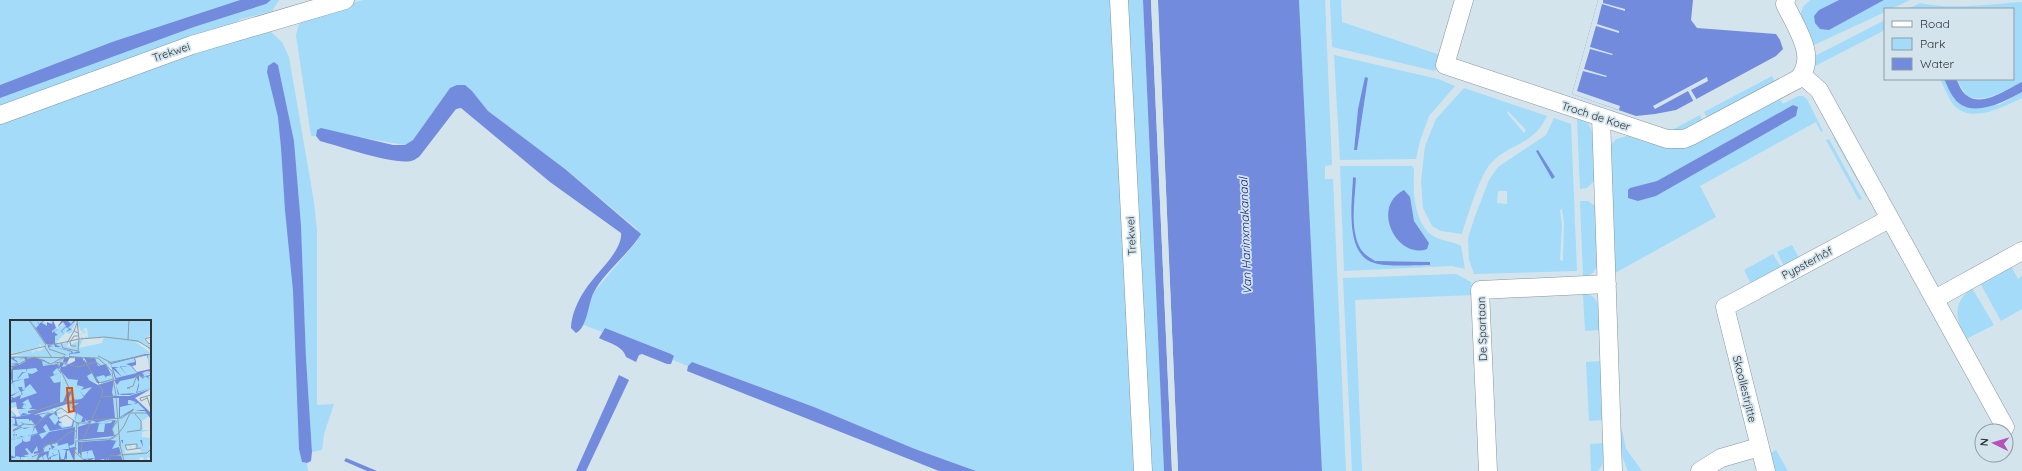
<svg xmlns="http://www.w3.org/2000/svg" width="2022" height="471" font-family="Quicksand,sans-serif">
<rect width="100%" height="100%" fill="#d3e4ed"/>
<!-- green -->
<path fill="#a3dbf9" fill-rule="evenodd" d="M0,0H240L112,42L0,85Z
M271,0H279L272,11L241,19L222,31L0,109V98L18,91L194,27L266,4Z
M364,0H1114L1137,471H976L915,449L814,407L692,362L688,366L673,360L674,356L671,354L605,328L602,332L584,325L585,314L594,292L638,240L637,229L565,169L488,111L472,91L450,88L413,140L405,145L317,130L316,136H311L296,35C297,31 298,26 300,23C311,10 348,4 364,0Z
M1125,0H1143L1164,471H1148Z
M1299,0H1325L1332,165L1325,166V179H1333L1346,471H1322Z
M1330,0H1341L1342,22L1440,55L1435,71L1332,47Z
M1810,0H1839L1819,10L1829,30L1884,0H1910L1891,9H1885V12L1814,45L1800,15L1803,7Z
M2022,2V82C2005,90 1986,104 1967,96L1956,79H2013V9H1907L1920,3C1952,10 1989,4 2022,2Z
M1885,20V30L1815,66V56Z
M269,30L282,42L289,57L314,202L317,231V405L334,404L324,434L322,450L312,452L306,358L301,225L294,141L278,65C278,141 287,215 293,290C298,347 300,405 304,463H307L308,471H0V120L92,86ZM11,321H150V460H11Z
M1334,55L1438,79L1455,86L1429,116L1420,141L1416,159L1340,160ZM1368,78L1357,150H1354L1358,109Z
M1772,76L1775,82L1707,118L1704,112Z
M1940,79H1944L1954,99L1999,105L2022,92V98C2003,107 1970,125 1953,104C1948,97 1944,87 1940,79Z
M1464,88L1547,116C1532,147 1511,142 1491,163C1480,175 1467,217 1462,234L1441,231L1432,226L1423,208L1421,181L1425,146L1436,119ZM1508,111L1526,130L1524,133L1507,113Z
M1798,96H1803L1807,99L1823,131L1821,132L1816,122L1700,186L1716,217L1615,273L1611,150V145L1616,139L1627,136L1666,148L1686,147L1779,98L1783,104ZM1793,105L1798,110L1796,116L1656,196L1638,201V186L1657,181Z
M1700,115L1702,120L1685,129L1670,131Z
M1554,118L1571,124L1577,271L1474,274L1469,260L1468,239L1474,219L1489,180L1498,167L1546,135ZM1538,150L1555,177L1553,179ZM1498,191H1507V204L1497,203ZM1562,209L1564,223L1563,261L1560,260L1562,225L1560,210Z
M1577,119L1588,123L1593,133L1595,180L1587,188L1580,189Z
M1836,136L1868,195L1866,196L1833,137Z
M1829,139L1862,199L1859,200L1826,140Z
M1340,166H1412L1414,169C1413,190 1413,225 1435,237C1444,242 1453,241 1461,246L1465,269L1452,266L1344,271ZM1353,178H1356C1355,200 1350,226 1359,247C1362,253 1369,257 1375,261L1429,262C1418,262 1381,266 1373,263C1344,251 1351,203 1353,178ZM1412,210L1414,221L1429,243L1398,240Z
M1580,201H1588L1596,207L1598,265L1592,274L1583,277Z
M1792,245L1799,258L1784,266L1777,252Z
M1773,254L1781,267L1751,284L1744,270Z
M2011,266L2018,279L2022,276V309L2001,321L1980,283Z
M1456,274L1471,282L1472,295L1355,300L1362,471H1352L1343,278Z
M1972,288L1994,325L1966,339C1956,319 1951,304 1972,288Z
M1583,294C1603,294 1599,316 1600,330L1585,331Z
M1601,361L1603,420L1589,421L1586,362Z
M1620,421L1626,449L1642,471H1628L1621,454Z
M1604,443C1604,454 1606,463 1598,471H1591L1590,444Z
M1776,450L1788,471H1775L1769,454Z"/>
<!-- water -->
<path fill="#728bdd" d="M240,0H271L266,4L194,27L0,98V85L112,42Z
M1143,0H1151L1172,471H1164Z
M1158,0H1299L1322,471H1178Z
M1598,0H1693L1691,20L1697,28L1776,34L1780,40L1783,49L1776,56L1676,110L1655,114L1636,116L1572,94Z
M1839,0H1884L1829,30L1820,29L1815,23L1814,16L1819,10Z
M274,62L278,65L294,141L301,225L306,358L312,452L311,461L307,463L302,462L299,449L293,291L285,210L281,148L278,117L267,72L268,66Z
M1365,77L1368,78L1357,150H1354L1358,109Z
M1944,79H1956C1959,84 1961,91 1966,95C1982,108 2007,89 2022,82V92C2004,102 1970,120 1954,98C1950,93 1947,85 1944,79Z
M457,85H465L472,91L488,111L565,169L641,234C629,254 602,274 593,294C588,305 587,328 576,333L571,328C571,316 578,300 585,290C594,275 623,251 621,233L550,182L461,108L456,109L419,157C417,158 413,161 411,161C394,165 339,146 320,141L316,136L317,130L321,128L393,145H405L413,140L450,88Z
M1793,105L1798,107L1796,116L1656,196L1638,201L1628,198V190L1630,188L1657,181Z
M1538,150L1555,177L1552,179L1536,151Z
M1353,177L1356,178C1355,199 1350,226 1359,246C1362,253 1369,257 1375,261L1430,262V265C1416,265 1387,267 1374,263C1344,254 1352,202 1353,177Z
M1404,190L1410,197L1414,221L1429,243L1427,249C1397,260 1370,207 1404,190Z
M605,328L671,354L674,356L671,364H667L642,354L639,355L636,362L626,357C623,346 609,343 599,338Z
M692,362L814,407L915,449L976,471H939L687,371L688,366Z
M619,375L629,380L586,471H576Z
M346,458L377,471H367L344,461Z"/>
<!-- pier -->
<path fill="#d3e4ed" d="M1151,0H1153L1156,60L1174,471H1172Z
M1156,0H1158V8L1178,471H1176Z
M1598,0H1603V3L1625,9V11L1602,4L1597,24L1619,31V33L1596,26L1590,47L1613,54L1612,55L1590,49L1584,69L1607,76L1606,77L1583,71L1577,91L1620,106L1619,110L1572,94Z
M1707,77L1708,81L1691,90L1697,100L1695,101L1694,102L1688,91L1655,109L1653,106Z"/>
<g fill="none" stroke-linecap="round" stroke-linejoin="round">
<!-- minor casing -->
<g stroke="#86959d" stroke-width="19">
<path id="minor" d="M1119,0L1143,471
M1464,0L1445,65L1667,139H1684L1691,136L1798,79C1819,58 1795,26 1785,4L1786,0
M1802,75L1819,90L2005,427
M0,115L192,45L345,0
M1601,117L1613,471
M1935,299L2022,251
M1488,471L1480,290L1607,284
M1700,471L1721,458L1759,447
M1766,471L1725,307L1889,219"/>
</g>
<!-- minor -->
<use href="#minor" stroke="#fff" stroke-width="18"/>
</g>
<g text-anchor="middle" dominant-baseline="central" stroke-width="3.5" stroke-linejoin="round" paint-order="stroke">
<!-- street labels -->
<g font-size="11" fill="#2c3236" stroke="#d3e4ed">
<text transform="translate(171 52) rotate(-19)">Trekwei</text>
<text transform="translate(1596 116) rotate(18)">Troch de Koer</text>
<text transform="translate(1131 236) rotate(-93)">Trekwei</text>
<text transform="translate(1807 263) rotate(-28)">Pypsterhôf</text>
<text transform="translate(1482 329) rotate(-92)">De Spartaan</text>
<text transform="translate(1745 389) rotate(76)">Skoallestrjitte</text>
</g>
<!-- water labels -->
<g font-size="12" font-style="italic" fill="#182180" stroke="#d3e4ed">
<text transform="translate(1245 236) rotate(-92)">Van Harinxmakanaal</text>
</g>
</g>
<!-- overview -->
<g transform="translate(10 320)">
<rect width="141" height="141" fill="#d3e4ed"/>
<path d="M0,0H36L34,3L42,4L38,0H42L48,9L57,0H141V14L134,20L141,26V32L135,24L125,22L141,33V51L137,34L124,37L126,45L121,46L127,53L137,51L139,54L136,55H141L138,57L141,58V69L122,75L106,76L104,55L102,50L97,42L103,55L105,76L73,80L82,69L103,60L91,64L88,60L87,63L77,59L59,58L52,48L54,43H50L48,47L44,44L42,45L41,47L45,45L51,54L49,84L15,96H11L0,97V89L7,97L11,95L7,87L0,88V50H2L0,49V37L15,35H0L23,30L22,33L25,32L23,30L30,31L35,27L29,24L30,27L0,34ZM66,2L67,10L69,6L71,11L74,12L71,15L76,12L72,10L76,9L72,8H77L78,17L77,18L76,16H75L76,18H73L71,15L72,19L60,25L63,28L56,26L60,23L45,24L56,12L59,14L63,11L62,9ZM94,17L92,23L69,28L73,19ZM59,36L71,37L78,42L69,40L67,41L68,47L63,46L55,43V39ZM21,38L22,41L24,38L31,40L32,46L37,45L17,49L21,48V41L18,40ZM51,47L58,59L79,61L88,65L71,80L50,83L52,58L48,49ZM105,78L110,126L106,78L126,81L132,86L141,99L139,96L132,101L133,110H141L132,112V117L141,118V126H139L141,141L139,137L136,138L139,141H134L133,137L129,138L130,141H17L16,137L14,141H0V99H19L42,88L43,91H46L44,88L53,85L54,87L51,86L47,92L55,91L46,95L50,98L49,102H52V106L60,107L65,95L61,87L57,88V84ZM121,124H126L125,129L130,128L131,132L115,133L116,126H120L121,130Z" fill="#a3dbf9" fill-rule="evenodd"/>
<path d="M20,0L26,8L29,5L28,3L27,0L29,4L33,1L34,0L32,3L37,6V2L42,4L43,0L46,8L42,11V13L43,12L50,8L48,6L52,0H57L61,4L64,0H66L58,8L62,9L64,5L62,9L56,12L59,9L56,7L52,11L54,14L51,11L56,6L53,2L49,6L50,8L44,12L48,15L51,12L48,15L45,16V24H47L45,25L50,24L46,25L51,27H45L62,31L63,33L69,31L70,33L60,34L59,36L72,37L74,41L77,43L74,37L85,38L88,46L96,44L103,59L87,63L82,53L77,56L79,60L88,65L107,59H105L101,45L100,44L101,43L135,34H138L141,35H138V39L141,52L137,51L141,55L138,57L141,60L135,56L140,55L137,51L132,53L136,55L131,53L134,55L133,59L129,55V66L127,72L141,68L120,75H111L110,74L108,75L106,65L109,74L126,73L129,62L126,57L130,54L124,58L110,61L107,65L104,60L102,72L103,76H119L141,69L125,78L140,92L141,99L135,91H131L125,90H135L128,83L124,84L126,82L120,80H118V84H123L110,87V97L123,89V91L109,98V78H103L105,98L84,103L86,102L81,100L79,104L106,100L102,109L104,116L68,120L69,122L99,120L100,119L108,116L100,120L108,121L109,126L111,120H141H132L133,127L130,120H113V124L111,120L110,126H109L108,121H106L102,129L109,127L111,134L106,136H111L113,141H99L98,138V141H96L97,138L95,141L94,139L84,141L85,138L79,141L77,139L74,141L73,139L85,138L82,130L78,131V133L77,134L78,138L77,133L78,131L71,132V135L73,137V139V137L71,135H70V133L68,134V103L65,101L66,94L64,89L67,88L63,89L62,87L69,83L57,84L23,95L46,91L49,101L52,102L48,104L52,108L62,106L63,100L64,101L63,107L40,111L36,104L33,107L36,112L39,111L29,114L38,112L29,114L32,119L39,112L65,107L64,126V124L59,126L60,128L64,127H66L67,130L65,128L64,141L59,130L57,131V141L56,138L54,141H49V134L44,136L45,141L44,136L41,137V141L40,138L38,141H36L38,140L36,134L33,136L34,141L32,136L28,139L30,140V141H26L29,133L24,134V132L28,131L27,126L22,134L17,128L15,129L19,134L13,136L19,137H11L10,141V137L6,136L5,138H2L1,141L0,135L5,137V127L12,122V118L1,120V121L0,123V120L16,117L12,118L13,121L16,122L20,121L21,116L16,117L29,114L16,116L28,113L25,107L22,114L24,107L11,108L13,116L11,108L4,111L5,115L7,114V116H12V117L15,116L6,118L12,116H7L6,115L3,116L5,118L0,119L4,118L3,114L5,115L3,110L11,107L2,105L5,104V99L0,97L6,96L0,89L6,97L12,96L20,94L21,93H18V91L27,89H19L22,87L18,79L12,83L15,84L17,86L14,84L12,88L16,89H7L11,95L13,93L18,94L11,96L7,89L6,82L0,83L2,78L0,77H2L4,78L13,74L10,71L2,76H0V73L1,75L6,73L3,63L0,64L2,62L0,55L2,47L0,46L8,45L0,44L8,43L0,38L5,37L4,39L7,41L9,45L16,41L14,38L8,40L14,37H6H20H17L18,39L23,37L34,40L40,44L35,45H34L39,44L32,40L33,46L47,44L49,47L50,43H54L52,47L57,46L54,44L57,45L65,41V37H60L57,43L53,42L54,38L48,42L54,37H59V34L40,30L38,27V25L43,26L39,27L40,30L59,34L62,32L45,27L44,24H36ZM137,35L140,49L127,52L122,46L126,45V42L137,39L126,42L125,38ZM124,38L125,42L116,44L121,46L102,47L101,44ZM51,47L50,50L58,59L68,60L67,64L69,70L63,71L69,70L67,65L74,67L71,70L82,67L74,76L69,70L74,77L71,79L65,80V77V81L57,82L62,71L57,72L55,59L57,72L53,82L50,83L51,52L63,71L51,52L48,49ZM110,47L117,55L110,46H114L121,54L114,46H121L127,53L106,58L103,49L112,57L105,48ZM26,48L28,51L22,54L12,52L8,58L6,51L8,59L13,53H18L19,58L3,61V50L16,49L17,52V49ZM47,48L51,54V59L50,62L44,63L40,57L50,53L44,55L43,52ZM94,55L97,60L95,57L101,55L103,59L90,63L86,57ZM14,59L15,69L13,71L12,67H8L10,71L6,73L3,62ZM20,64L24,69L20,72L24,69L27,73L10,79L12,71ZM45,91L44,94L50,98L45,105L39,97L43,94H38L27,104L33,98L29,95ZM67,93L73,97L71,102H75L76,98V101L81,100L77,102L80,103L68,107L69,103L65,101ZM6,99H19V101L11,100L19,101L21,100L26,106L14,109L10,106L14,104L13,103L10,102L13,104L8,106ZM103,100L101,103L92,104H95L94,112H87L89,104H92L87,103ZM47,122L48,125L47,126V129V126L58,123L59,129H51L56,130L54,139H51L49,130L42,129L45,127L41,125ZM40,124L42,129L39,128V131L40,129L48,130L49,134L44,135L43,133H42L44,135L38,138L39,131L34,132L33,128Z" fill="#728bdd" fill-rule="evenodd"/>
<path fill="none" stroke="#909da4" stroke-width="1" d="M19,0L36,25M67,0L69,19L95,17L128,21L141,29M67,3L64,11L68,13M141,17L135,19L139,24L141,22M118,20L119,0M51,23L53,28L68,31L69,19M51,23L69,19M57,23L64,11M37,25L51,23M66,26H61L60,22L64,16H68M35,27L42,38M39,29L56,35M0,35L36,26M88,36L100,42M0,37L88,38L102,51L106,76M24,37L41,44L55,36M74,40L93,71L91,77L105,76M47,42L65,81M45,43L50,42L68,47L86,42L91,46M98,43L141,34M0,55L3,47L20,38M91,63L103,59M120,68H117L123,66L127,55L135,57M137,77L141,89M106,78L110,125L114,141M137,78L131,81L130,78L141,75M46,91L51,88L58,93M21,93L49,83L67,80M125,94L131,101V110M50,98L56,95L67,103H80M81,100L112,98L124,89M114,106L120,93H137M3,110L14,104L26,105L37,94L46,93M117,112L131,110M105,117L102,109L107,101M74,118L90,80M66,119L67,103M67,121L100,119L108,114L114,106M127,129V124L115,125L117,130L131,128M65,132L75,141M99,136L137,133L141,129M22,137L33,132L35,125L46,123L60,112L66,111M71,137L72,122M64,141L66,120"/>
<path fill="#d55510" fill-opacity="0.15" stroke="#d55510" stroke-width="2" d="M57,68H62L64,91L59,92Z"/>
<rect width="141" height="141" fill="none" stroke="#2c3236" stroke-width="2"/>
</g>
<!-- legend -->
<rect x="1884" y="8" width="130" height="72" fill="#d3e4ed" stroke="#909da4"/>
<rect x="1892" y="21" width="20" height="6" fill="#ffffff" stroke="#909da4"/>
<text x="1920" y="28" font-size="12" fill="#2c3236">Road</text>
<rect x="1892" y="38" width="20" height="12" fill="#a3dbf9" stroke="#909da4"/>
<text x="1920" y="48" font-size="12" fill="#2c3236">Park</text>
<rect x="1892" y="58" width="20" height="12" fill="#728bdd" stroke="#909da4"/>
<text x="1920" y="68" font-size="12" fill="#2c3236">Water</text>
<!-- north arrow -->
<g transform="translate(1994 443) rotate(275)"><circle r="19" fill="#d3e4ed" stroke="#909da4"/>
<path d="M0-3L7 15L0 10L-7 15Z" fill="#b551b7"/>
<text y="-6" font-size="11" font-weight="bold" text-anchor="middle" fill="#2c3236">N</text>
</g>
</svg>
